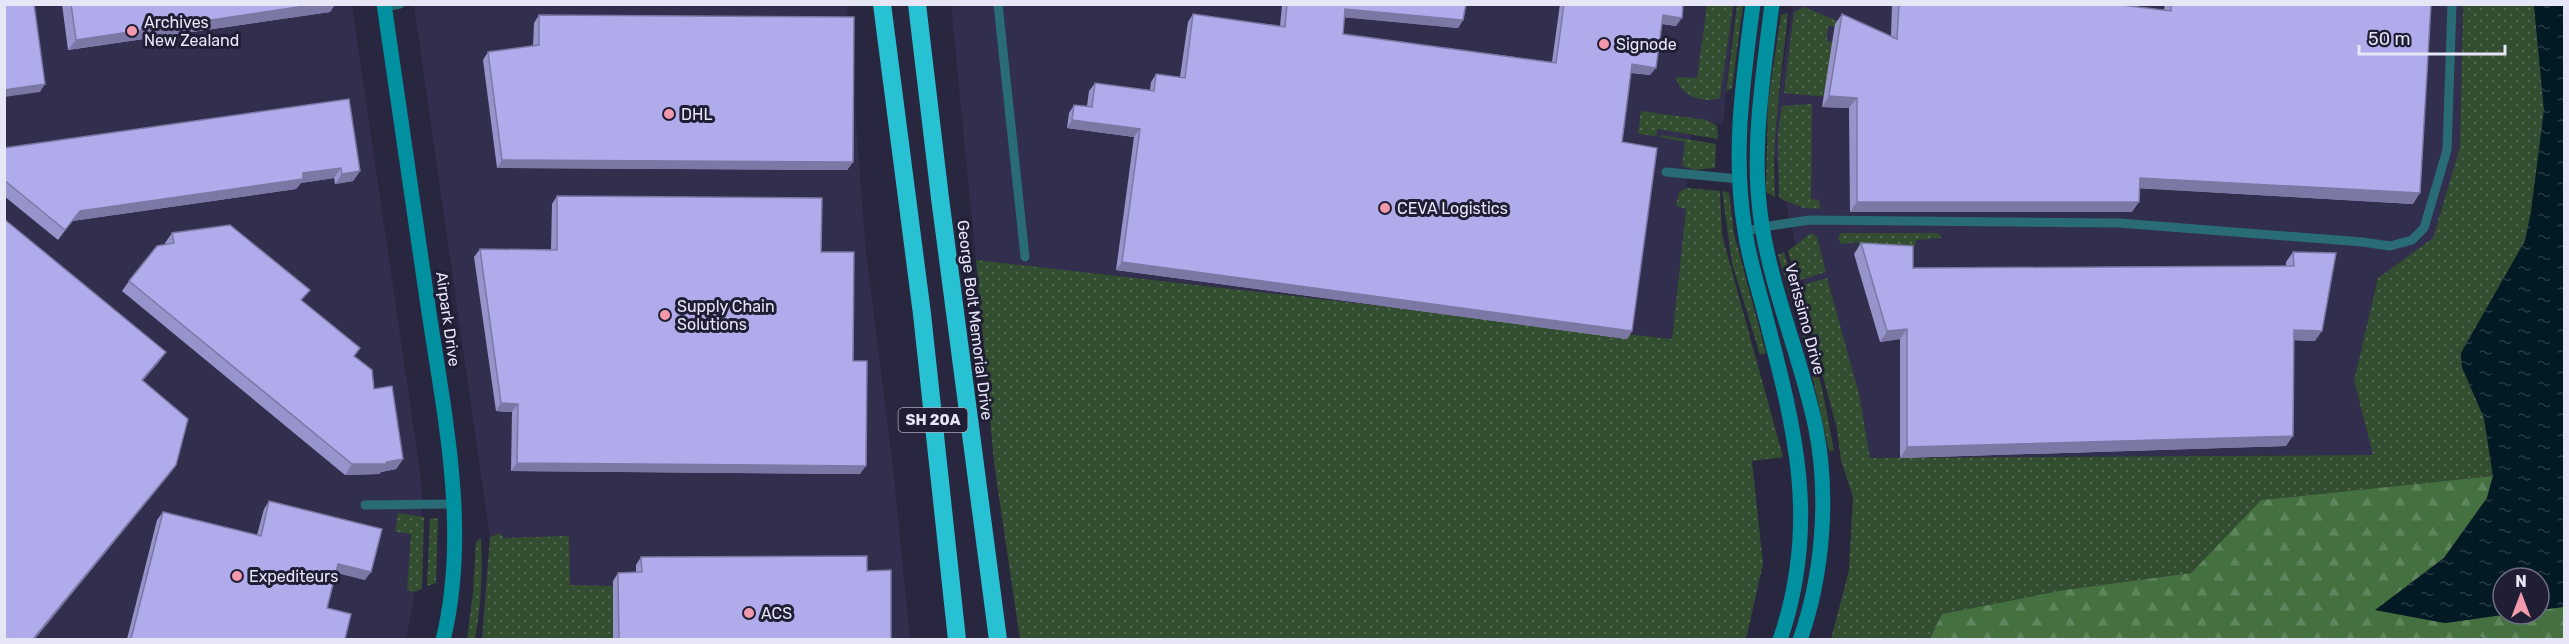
<svg xmlns="http://www.w3.org/2000/svg" width="2569" height="644" font-family="Rubik,sans-serif">
<defs>
<pattern id="grass-dots" width="8" height="8" patternUnits="userSpaceOnUse" patternTransform="scale(1.5)"><rect width="8" height="8" fill="#334d30"/><path d="M2 2h.1M6 6h.1" fill="none" stroke="#51674f" stroke-width="1.8" stroke-linecap="round"/></pattern>
<pattern id="forest-firs" width="22" height="20" patternUnits="userSpaceOnUse" patternTransform="scale(1.5)"><rect width="22" height="20" fill="#44713f"/><path d="M5 1l3.5 6h-7zM16 11l3.5 6h-7z" fill="#5f855c"/></pattern>
<pattern id="water-ripples" width="26" height="14" patternUnits="userSpaceOnUse" patternTransform="scale(1.5)"><rect width="26" height="14" fill="#031924"/><path d="M2 4q2-2 4 0t4 0M15 11q2-2 4 0t4 0" fill="none" stroke="#283a45"/></pattern>
</defs>
<rect width="100%" height="100%" fill="#29273f"/>
<!-- built -->
<path fill="#312f4d" d="M4,5H352L422,486L421,560L406,639H5Z
M414,5H847L866,254L893,468L910,639H482L490,537Z
M951,5H1734L1723,125L1693,120L1686,188L1681,189L1676,205L1686,208L1672,339L976,260Z
M1793,5H2463L2460,147L2433,238L2378,278L2354,380L2374,455L1869,458L1841,461L1837,429L1772,141Z"/>
<!-- grass -->
<path fill="url(#grass-dots)" d="M1707,5H1733L1720,98C1703,104 1680,96 1676,77L1697,78Z
M1737,5H1743L1732,88L1726,92Z
M2463,5H2534L2544,110L2531,212L2525,241L2461,353L2462,367L2484,418L2493,476L2261,500L2191,573L2064,590L1942,614L1929,639H1831L1849,570L1853,497L1841,461L1837,429L1799,286L1827,278L1859,394L1870,458L2373,455L2354,380L2378,278L2433,238L2460,147Z
M1804,7L1837,21L1838,29L1828,25L1827,41L1835,42L1828,97L1784,93L1794,12Z
M1788,13C1782,74 1771,136 1775,197L1766,192L1768,102L1781,15Z
M1812,104L1811,199L1819,200L1821,209L1804,208L1779,198L1778,134L1782,106Z
M1641,111L1707,120L1717,126L1718,139L1658,129L1656,136L1638,134Z
M1661,135L1716,144L1715,168L1694,170L1682,166L1685,142L1661,137Z
M1686,188L1720,191L1722,235L1783,457L1752,461L1763,564L1746,639H1020L994,463L976,260L1672,339L1686,209L1676,206L1679,192Z
M1722,191L1729,193L1734,234L1766,353L1760,355L1732,263Z
M1811,233L1817,237L1826,272L1797,281L1788,251Z
M1840,233H1939L1941,238L1916,240L1915,246H1883L1861,255L1858,242L1841,244L1838,238Z
M1784,252L1822,388L1834,451H1829L1806,348L1778,255Z
M398,513L424,517L422,589L415,592L407,590L411,534L395,532Z
M438,518L436,583L427,586L430,519Z
M501,533L503,538L569,536L570,585L613,586V639L482,640L490,537Z
M481,538C483,572 481,606 475,639H467L473,593L476,542Z"/>
<!-- forest -->
<path fill="url(#forest-firs)" d="M2493,476L2487,498L2444,558L2376,610L2445,623L2509,614H2539V610L2562,606L2564,607V639L2484,640L2481,637L2475,640H1929L1942,614L2064,590L2191,573L2261,500Z"/>
<!-- water -->
<path fill="url(#water-ripples)" d="M2534,5H2564V607L2539,610V578H2503V614H2509L2445,623L2375,610L2444,558L2487,498L2493,476L2484,418L2462,367L2461,353L2525,241L2531,212L2544,110Z"/>
<g fill="none" stroke-linecap="round" stroke-linejoin="round">
<!-- lane -->
<path stroke="#296c75" stroke-width="9" d="M998,4L1025,257
M384,7L400,4
M1666,172L1739,179
M1745,232L1762,227L1810,220L2119,223L2362,242L2390,246L2412,240L2424,228L2447,150L2452,4
M365,505L453,504"/>
<!-- secondary -->
<path stroke="#01909f" stroke-width="15" d="M384,4C399,105 413,205 428,306C444,414 470,531 443,640
M1753,4C1743,80 1732,155 1745,231C1749,259 1758,287 1765,314C1795,429 1820,523 1780,640
M1772,4C1763,77 1750,154 1762,226C1773,295 1802,360 1816,429C1829,496 1823,575 1800,640"/>
<!-- highway -->
<path stroke="#28c1d4" stroke-width="18" d="M882,4L922,314L957,640
M917,4L940,198L998,640"/>
</g>
<!-- wall -->
<path fill="#9794cb" d="M62,4H335L330,12L68,50Z
M1274,4H1466L1463,20L1458,28L1344,17L1343,34L1552,62L1560,4H1683L1676,26L1662,24L1650,75L1631,73L1622,142L1632,331L1627,339L1116,270L1134,137L1067,128L1069,113L1074,105L1087,106L1089,91L1095,83L1150,90L1151,82L1156,74L1180,77L1188,22L1193,14L1280,26L1282,5Z
M1892,4H2113L2164,10L2165,4H2431L2413,204L2140,188L2132,212H1850L1849,108L1822,107L1835,24L1842,14L1891,36Z
M539,15L853,162L847,170L497,168L483,60L488,52L533,46L534,23Z
M349,99L360,171L353,181L335,184L334,178L301,183L296,189L72,221L58,240L4,196V148Z
M557,196L821,252L853,361L860,474L511,471L512,412L496,411L474,257L480,249H551L552,204Z
M172,233L302,301L354,356L374,389L403,459L396,469L381,472L379,474L345,475L122,291L129,281L165,245V243Z
M1861,243L1913,268L2286,266V262L2293,252L2315,341L2294,340L2286,446L1900,458V339L1880,342L1854,254Z
M269,501L365,580L336,572L327,608L345,639H127L157,520L163,512L257,535L264,509Z
M641,557L867,571L891,639H613V581L618,573L636,572V565Z"/>
<!-- shaded-wall -->
<path fill="#7b78a5" d="M318,4H335L330,12L68,50L76,40Z
M1345,9L1463,20L1458,28L1340,17Z
M1663,15L1682,18L1676,26L1657,23Z
M1632,64L1656,68L1650,75L1627,72Z
M45,84L40,92L4,97V90Z
M1829,96L1857,98L1849,108L1822,107Z
M1072,120L1140,129L1134,137L1067,128Z
M502,160L853,162L847,170L497,168Z
M341,168L334,178L301,183L296,189L72,221L58,240L80,211L303,173Z
M360,171L353,181L335,184L342,174Z
M2140,178L2420,193L2413,204L2133,188Z
M1857,202H2139L2132,212H1850Z
M1122,262L1632,331L1627,339L1116,270Z
M1907,329L1900,339L1880,342L1887,331Z
M2294,330L2322,331L2315,341L2287,340Z
M166,352L159,362L135,390L142,380Z
M501,403L518,404L512,412L496,411Z
M2293,436L2286,446L1900,458L1907,447Z
M403,459L396,469L381,472L379,474L345,475L352,464L386,462Z
M517,463L866,466L860,474L511,471Z
M176,465L169,475L35,639H33Z
M338,564L371,572L365,580L332,572Z"/>
<!-- building -->
<path fill="#b0acec" stroke="#7b78a5" stroke-width="1.5" d="M4,4H34L45,84L4,90Z
M71,4H318L76,40Z
M1287,4H1466L1463,20L1345,9L1343,34L1556,63L1564,4H1683L1682,18L1663,15L1656,68L1632,64L1622,142L1657,148L1632,331L1122,262L1140,129L1072,120L1074,105L1092,107L1095,83L1154,91L1156,74L1185,78L1193,14L1285,27Z
M1899,4H2113L2171,11V4H2431L2420,193L2140,178L2139,202H1857V98L1829,96L1842,14L1897,39Z
M539,15L854,17L853,162L502,160L488,52L539,45Z
M349,99L360,171L342,174L341,168L303,173V179L80,211L65,230L4,180V148Z
M557,196L822,198L821,252H854L853,361H867L866,466L517,463L518,404L501,403L480,249L557,250Z
M4,219L166,352L142,380L188,419L176,465L33,639H4Z
M230,225L310,290L301,300L360,348L354,356L372,370L374,389L392,386L403,459L386,462L387,464H352L129,281L157,246L174,243L172,233Z
M1861,243L1913,246V268L2294,266L2293,252L2336,253L2322,331L2294,330L2293,436L1907,447V329L1887,331Z
M269,501L382,529L371,572L338,564L327,608L351,614L345,639H131L163,512L261,536Z
M867,556V571L891,570V639H619L618,573L642,572L641,557Z"/>
<!-- markers -->
<g fill="#f29aac" stroke="#201e35" stroke-width="2">
<circle cx="132" cy="31" r="6"/>
<circle cx="1604" cy="44" r="6"/>
<circle cx="669" cy="114" r="6"/>
<circle cx="1385" cy="208" r="6"/>
<circle cx="665" cy="315" r="6"/>
<circle cx="237" cy="576" r="6"/>
<circle cx="749" cy="613" r="6"/>
</g>
<g text-anchor="middle" dominant-baseline="central" stroke-width="6" stroke-linejoin="round" paint-order="stroke">
<!-- shield labels -->
<rect fill="#201e35" stroke="#abaabd" stroke-width="1.5" x="898.5" y="408" width="69" height="24" rx="4.5"/>
<g font-size="15" font-weight="bold" fill="#e7e6f7">
<text x="933" y="420">SH 20A</text>
</g>
<!-- poi labels -->
<g font-size="16" fill="#e7e6f7" stroke="#201e35" text-anchor="start">
<text x="144" y="22">Archives<tspan x="144" dy="18">New Zealand</tspan></text>
<text x="1616" y="44">Signode</text>
<text x="681" y="114">DHL</text>
<text x="1397" y="208">CEVA Logistics</text>
<text x="677" y="306">Supply Chain<tspan x="677" dy="18">Solutions</tspan></text>
<text x="249" y="576">Expediteurs</text>
<text x="761" y="613">ACS</text>
</g>
<!-- street labels -->
<g font-size="16" fill="#e7e6f7" stroke="#201e35">
<text transform="translate(448 319) rotate(82)">Airpark Drive</text>
<text transform="translate(1805 319) rotate(75)">Verissimo Drive</text>
<text transform="translate(975 320) rotate(83)">George Bolt Memorial Drive</text>
</g>
</g>
<!-- border -->
<rect width="2569" height="644" fill="none" stroke="#e7e6f7" stroke-width="12"/>
<!-- north arrow -->
<g transform="translate(2521 596)"><circle r="28" fill="#201e35" stroke="#706e83" stroke-width="1.5"/>
<path d="M0-4.5L10 22L0 15L-10 22Z" fill="#f29aac"/>
<text y="-9" font-size="16" font-weight="bold" text-anchor="middle" fill="#e7e6f7">N</text>
</g>
<!-- scale -->
<path d="M2359 45v9h146v-9" fill="none" stroke="#e7e6f7" stroke-width="3"/>
<text x="2368" y="45" font-size="18" fill="#e7e6f7" stroke="#201e35" stroke-width="4.5" paint-order="stroke">50 m</text>
</svg>
